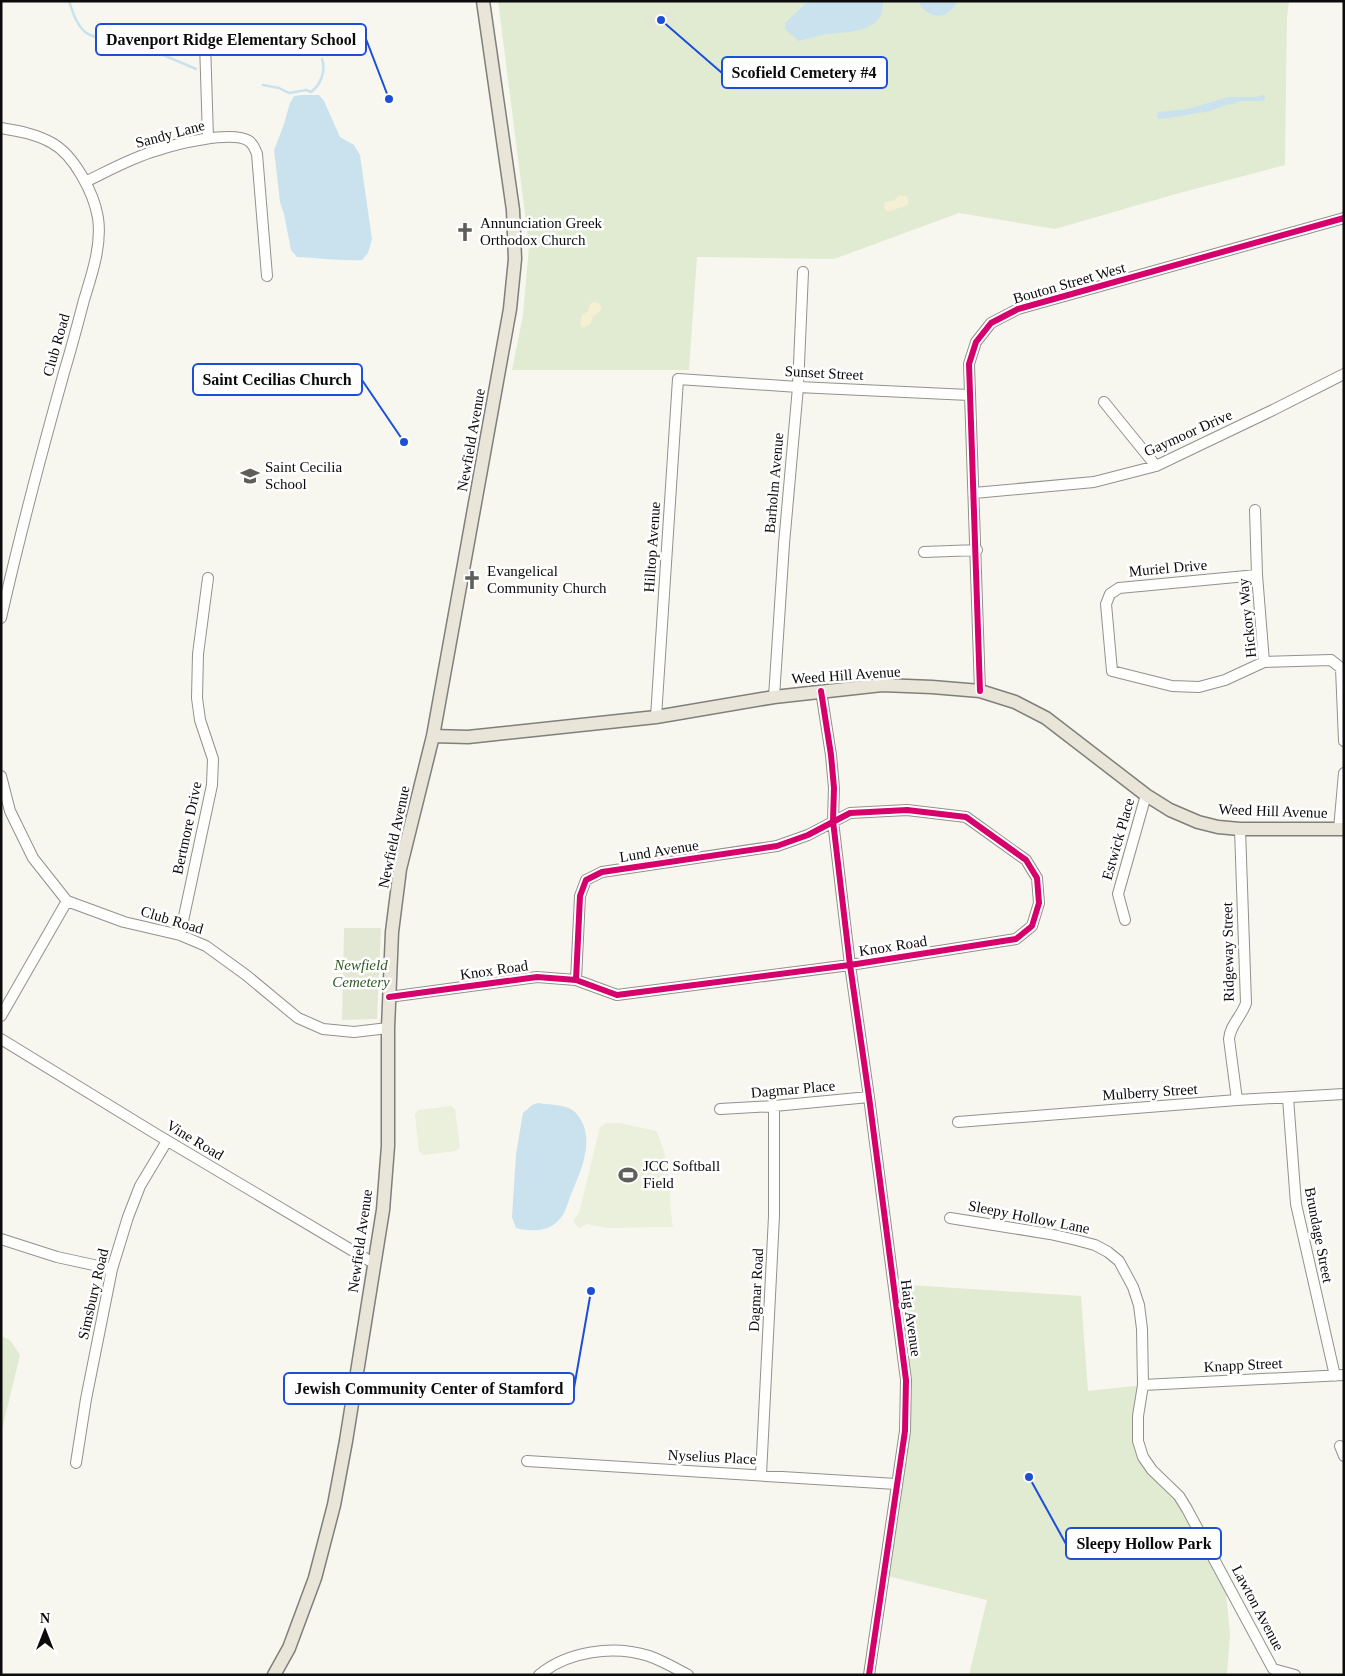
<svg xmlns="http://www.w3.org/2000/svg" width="1345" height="1676" font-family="Georgia,serif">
<rect width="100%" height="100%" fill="#f8f7ef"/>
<!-- green -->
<path fill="#e0ebd2" d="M498,1H1289L1287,17L1285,165L1176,194L1055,229L959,213L834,259L697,257L689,370H512L523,315L529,246Z
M893,1284L1081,1296L1088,1391L1143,1385L1140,1401L1143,1457L1179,1496L1224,1572L1230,1634L1227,1675H969L987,1600L883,1575L906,1402Z
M1,1336L10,1340L20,1355L1,1434Z"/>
<!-- sand -->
<path fill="#f5efd4" d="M900,195L906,196L908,199V205L887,212L884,208L885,202L893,201Z
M594,302L600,304L602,309L595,315H593L591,324L582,328L580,324L582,315L588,311L590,304Z"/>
<!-- cemetery -->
<path fill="#e3e8d5" d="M677,11L678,25L646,30L644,15Z
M344,928H381L377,1019L342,1020Z"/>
<!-- pitch -->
<path fill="#eaf0db" d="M451,1106L455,1109L460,1148L456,1151L423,1155L419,1151L415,1115L418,1110Z
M606,1123H620L656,1131C672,1161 668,1195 673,1227L607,1228L587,1224L579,1228L573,1221L579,1213L600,1127Z"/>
<!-- water -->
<path fill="#cae1ee" d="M818,1H883C885,33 848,32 826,34C817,36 808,39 799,41L785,29V23L806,3Z
M919,1H958C950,13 942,20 929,13C924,10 920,7 919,1Z
M302,95H319L324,101L340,137L354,145L360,155L372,239L368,253L362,260C340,261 318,258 297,257L291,250L284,214L280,202L274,150L283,127L290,103L294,96Z
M1261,95L1265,96L1264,101H1240L1234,104C1225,103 1215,111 1205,112C1190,114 1174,118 1158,119L1157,112L1188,109L1228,97H1257Z
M538,1103C549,1105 567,1104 575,1112C597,1135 582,1168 572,1192C567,1204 565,1218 553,1225C544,1232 526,1231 516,1228L512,1217L516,1154L523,1113L532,1105Z"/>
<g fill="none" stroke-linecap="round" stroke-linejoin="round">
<!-- stream -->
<path stroke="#cae1ee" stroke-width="2.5" d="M69,1C73,13 78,30 90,35C97,38 103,37 109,42L154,51L196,69
M263,85L279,88L289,93L306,90L311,92C321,85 326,70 322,59"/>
<!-- minor casing -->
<g stroke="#92918e" stroke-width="12">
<path id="minor" d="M205,42L208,138
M1,128C19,131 36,134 52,143C74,155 94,193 98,218C102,245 92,274 84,300C78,323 72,346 65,369C42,451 20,534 1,618
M85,182C108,171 131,158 155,151C175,144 232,130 249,141C254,145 255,149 257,154L267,276
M1104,402L1156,466
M974,493L1094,482L1156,466L1273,410L1344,374
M1255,510L1257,575L1264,662
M924,552L977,550
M1257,575L1119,588L1110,594L1106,604L1112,671L1172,686L1199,687L1225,680L1264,662L1331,660L1341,668L1344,741
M821,691L831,755L834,788L833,821L850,965L869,1097L906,1380L905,1431L869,1675
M980,691L969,364L976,342L991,323L1018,309L1344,218
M774,697L784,544L798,387L803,272
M656,717L678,379L798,387L969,395
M1,776L10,811L33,858L67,901L124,922L180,935L206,946L246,975L298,1018L323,1029L354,1032L388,1028
M1339,829L1344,773
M1125,920L1118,894L1146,795
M180,935L212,785L213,759L200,720L197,698L198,654L208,578
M389,997L537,977L576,980L617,995L850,965L1016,939L1032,926L1039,903L1037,878L1026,860L966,817L907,810L850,813L808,835L777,846L602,872L586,880L580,896L576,980
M1,1016L67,901
M1,1039L156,1134L375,1264
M1288,1098L1296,1204L1335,1376
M1237,1100L1229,1039C1230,1025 1242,1016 1246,1003L1240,829
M720,1109L774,1106L869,1097
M958,1122L1237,1100L1344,1094
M950,1218L1050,1234L1076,1240L1095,1245L1108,1252L1119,1261L1133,1287L1139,1305L1142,1329L1143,1385L1138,1416V1441L1143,1457L1152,1470L1179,1496L1187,1509L1273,1669L1295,1675
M1,1239L57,1257L112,1269
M1143,1385L1344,1375
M1340,1446L1344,1456
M527,1461L896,1484
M76,1463L86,1399L112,1269L128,1217L140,1186L167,1141
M761,1475L774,1216V1106
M539,1675C568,1651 613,1645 649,1656C663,1661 675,1668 688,1675"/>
</g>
<!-- major casing -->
<g stroke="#7f7f7b" stroke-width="15">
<path id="major" d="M433,736L468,737L656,717L774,697L882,685L932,687L980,691L1015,702L1046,718L1146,795L1170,810L1198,822L1218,827L1240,829H1344
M274,1675L289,1648L315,1578L334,1505L346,1441L383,1210L388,1146V1028L392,932L400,869L433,736L510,309L515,259L513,210L483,1"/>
</g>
<!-- minor -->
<use href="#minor" stroke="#fefefd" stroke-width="10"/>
<!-- major -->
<use href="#major" stroke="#e9e5d9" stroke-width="12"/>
<!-- cycleway casing -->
<g stroke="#fff" stroke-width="9">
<path id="cycleway" d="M821,691L831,755L834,788L833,821L850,965L869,1097L906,1380L905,1431L869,1675
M980,691L969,364L976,342L991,323L1018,309L1344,218
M389,997L537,977L576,980L617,995L850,965L1016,939L1032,926L1039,903L1037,878L1026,860L966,817L907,810L850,813L808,835L777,846L602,872L586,880L580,896L576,980"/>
</g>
<!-- cycleway -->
<use href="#cycleway" stroke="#d6006c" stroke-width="6"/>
</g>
<!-- icons -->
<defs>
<g id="church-bare" transform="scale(1.5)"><path d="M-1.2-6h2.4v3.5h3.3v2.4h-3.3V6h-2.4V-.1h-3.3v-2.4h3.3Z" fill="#5e5e5b" stroke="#fff" stroke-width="2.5" paint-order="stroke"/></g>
<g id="school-bare" transform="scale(1.5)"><path d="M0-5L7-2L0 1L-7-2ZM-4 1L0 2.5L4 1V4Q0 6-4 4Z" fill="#5e5e5b" stroke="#fff" stroke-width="2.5" paint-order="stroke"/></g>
<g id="stadium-bare" transform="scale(1.5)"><path d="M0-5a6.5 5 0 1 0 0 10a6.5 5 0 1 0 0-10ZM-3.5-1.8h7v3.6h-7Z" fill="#5e5e5b" stroke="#fff" stroke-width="2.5" paint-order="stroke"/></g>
</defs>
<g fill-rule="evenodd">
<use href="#church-bare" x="465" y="232"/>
<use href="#school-bare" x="250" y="476"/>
<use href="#church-bare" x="472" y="580"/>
<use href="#stadium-bare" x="628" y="1175"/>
</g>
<g text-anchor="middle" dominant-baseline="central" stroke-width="5" stroke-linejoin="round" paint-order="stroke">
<!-- street labels -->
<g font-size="15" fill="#0b0b0b" stroke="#fff">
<text transform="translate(170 134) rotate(-15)">Sandy Lane</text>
<text transform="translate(1069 283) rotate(-16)">Bouton Street West</text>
<text transform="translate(56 345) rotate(-74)">Club Road</text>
<text transform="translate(824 373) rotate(3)">Sunset Street</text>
<text transform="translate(1188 433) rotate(-24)">Gaymoor Drive</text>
<text transform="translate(471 440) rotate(-80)">Newfield Avenue</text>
<text transform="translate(774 483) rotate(-85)">Barholm Avenue</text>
<text transform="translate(652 547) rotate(-86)">Hilltop Avenue</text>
<text transform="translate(1168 568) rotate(-5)">Muriel Drive</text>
<text transform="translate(1247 618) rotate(-96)">Hickory Way</text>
<text transform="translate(846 675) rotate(-4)">Weed Hill Avenue</text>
<text transform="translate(1273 811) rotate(2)">Weed Hill Avenue</text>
<text transform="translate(187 828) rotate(-78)">Bertmore Drive</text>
<text transform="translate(394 837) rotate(-78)">Newfield Avenue</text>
<text transform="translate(1118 839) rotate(-74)">Estwick Place</text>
<text transform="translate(659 851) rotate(-9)">Lund Avenue</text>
<text transform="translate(172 920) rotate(17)">Club Road</text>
<text transform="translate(893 946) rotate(-9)">Knox Road</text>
<text transform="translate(1228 952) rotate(-91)">Ridgeway Street</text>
<text transform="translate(494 970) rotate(-8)">Knox Road</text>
<text transform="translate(793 1089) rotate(-5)">Dagmar Place</text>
<text transform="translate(1150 1092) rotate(-4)">Mulberry Street</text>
<text transform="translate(195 1140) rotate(31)">Vine Road</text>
<text transform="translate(1029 1217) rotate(11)">Sleepy Hollow Lane</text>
<text transform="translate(1319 1235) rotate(79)">Brundage Street</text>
<text transform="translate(360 1241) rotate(-82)">Newfield Avenue</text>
<text transform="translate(756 1290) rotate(-87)">Dagmar Road</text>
<text transform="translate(93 1294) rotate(-77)">Simsbury Road</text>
<text transform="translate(911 1318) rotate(82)">Haig Avenue</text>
<text transform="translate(1243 1365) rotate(-3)">Knapp Street</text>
<text transform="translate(712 1457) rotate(3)">Nyselius Place</text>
<text transform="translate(1258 1608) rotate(62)">Lawton Avenue</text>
</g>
<!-- poi labels -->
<g font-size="15" fill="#0b0b0b" stroke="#fff" text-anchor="start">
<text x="480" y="223">Annunciation Greek<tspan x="480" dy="17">Orthodox Church</tspan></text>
<text x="265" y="467">Saint Cecilia<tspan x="265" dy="17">School</tspan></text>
<text x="487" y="571">Evangelical<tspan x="487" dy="17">Community Church</tspan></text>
<text x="643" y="1166">JCC Softball<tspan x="643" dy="17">Field</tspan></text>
</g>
<!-- park labels -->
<g font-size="15" font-style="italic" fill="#2e5924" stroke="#fff">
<text x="361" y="965">Newfield<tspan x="361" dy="17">Cemetery</tspan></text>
</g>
</g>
<!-- callouts -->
<path fill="none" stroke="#1d4ed8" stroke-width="2" d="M389 99L366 39M661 20L722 73M404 442L362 380M591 1291L574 1388M1029 1477L1066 1544"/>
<g fill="#1d4ed8" stroke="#fff" stroke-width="2">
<circle cx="389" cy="99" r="5"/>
<circle cx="661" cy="20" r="5"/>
<circle cx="404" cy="442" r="5"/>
<circle cx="591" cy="1291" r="5"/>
<circle cx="1029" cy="1477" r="5"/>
</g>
<g fill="#fff" stroke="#1d4ed8" stroke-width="2">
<rect x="96" y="24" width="270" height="31" rx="5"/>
<rect x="722" y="57" width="165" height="31" rx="5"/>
<rect x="193" y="364" width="169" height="31" rx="5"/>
<rect x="284" y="1373" width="290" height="31" rx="5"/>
<rect x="1066" y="1528" width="155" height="31" rx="5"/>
</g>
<g font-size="16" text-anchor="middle" font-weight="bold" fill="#0b0b0b">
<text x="231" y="45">Davenport Ridge Elementary School</text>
<text x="804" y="78">Scofield Cemetery #4</text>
<text x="277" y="385">Saint Cecilias Church</text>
<text x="429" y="1394">Jewish Community Center of Stamford</text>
<text x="1144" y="1549">Sleepy Hollow Park</text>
</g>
<!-- border -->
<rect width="1345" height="1676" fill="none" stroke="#0b0b0b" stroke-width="5"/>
<!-- north arrow -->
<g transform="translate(45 1631)" stroke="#ffffff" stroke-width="4" paint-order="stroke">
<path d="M0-4L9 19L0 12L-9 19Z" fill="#0b0b0b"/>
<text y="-8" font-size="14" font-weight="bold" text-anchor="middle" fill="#0b0b0b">N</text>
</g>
</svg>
